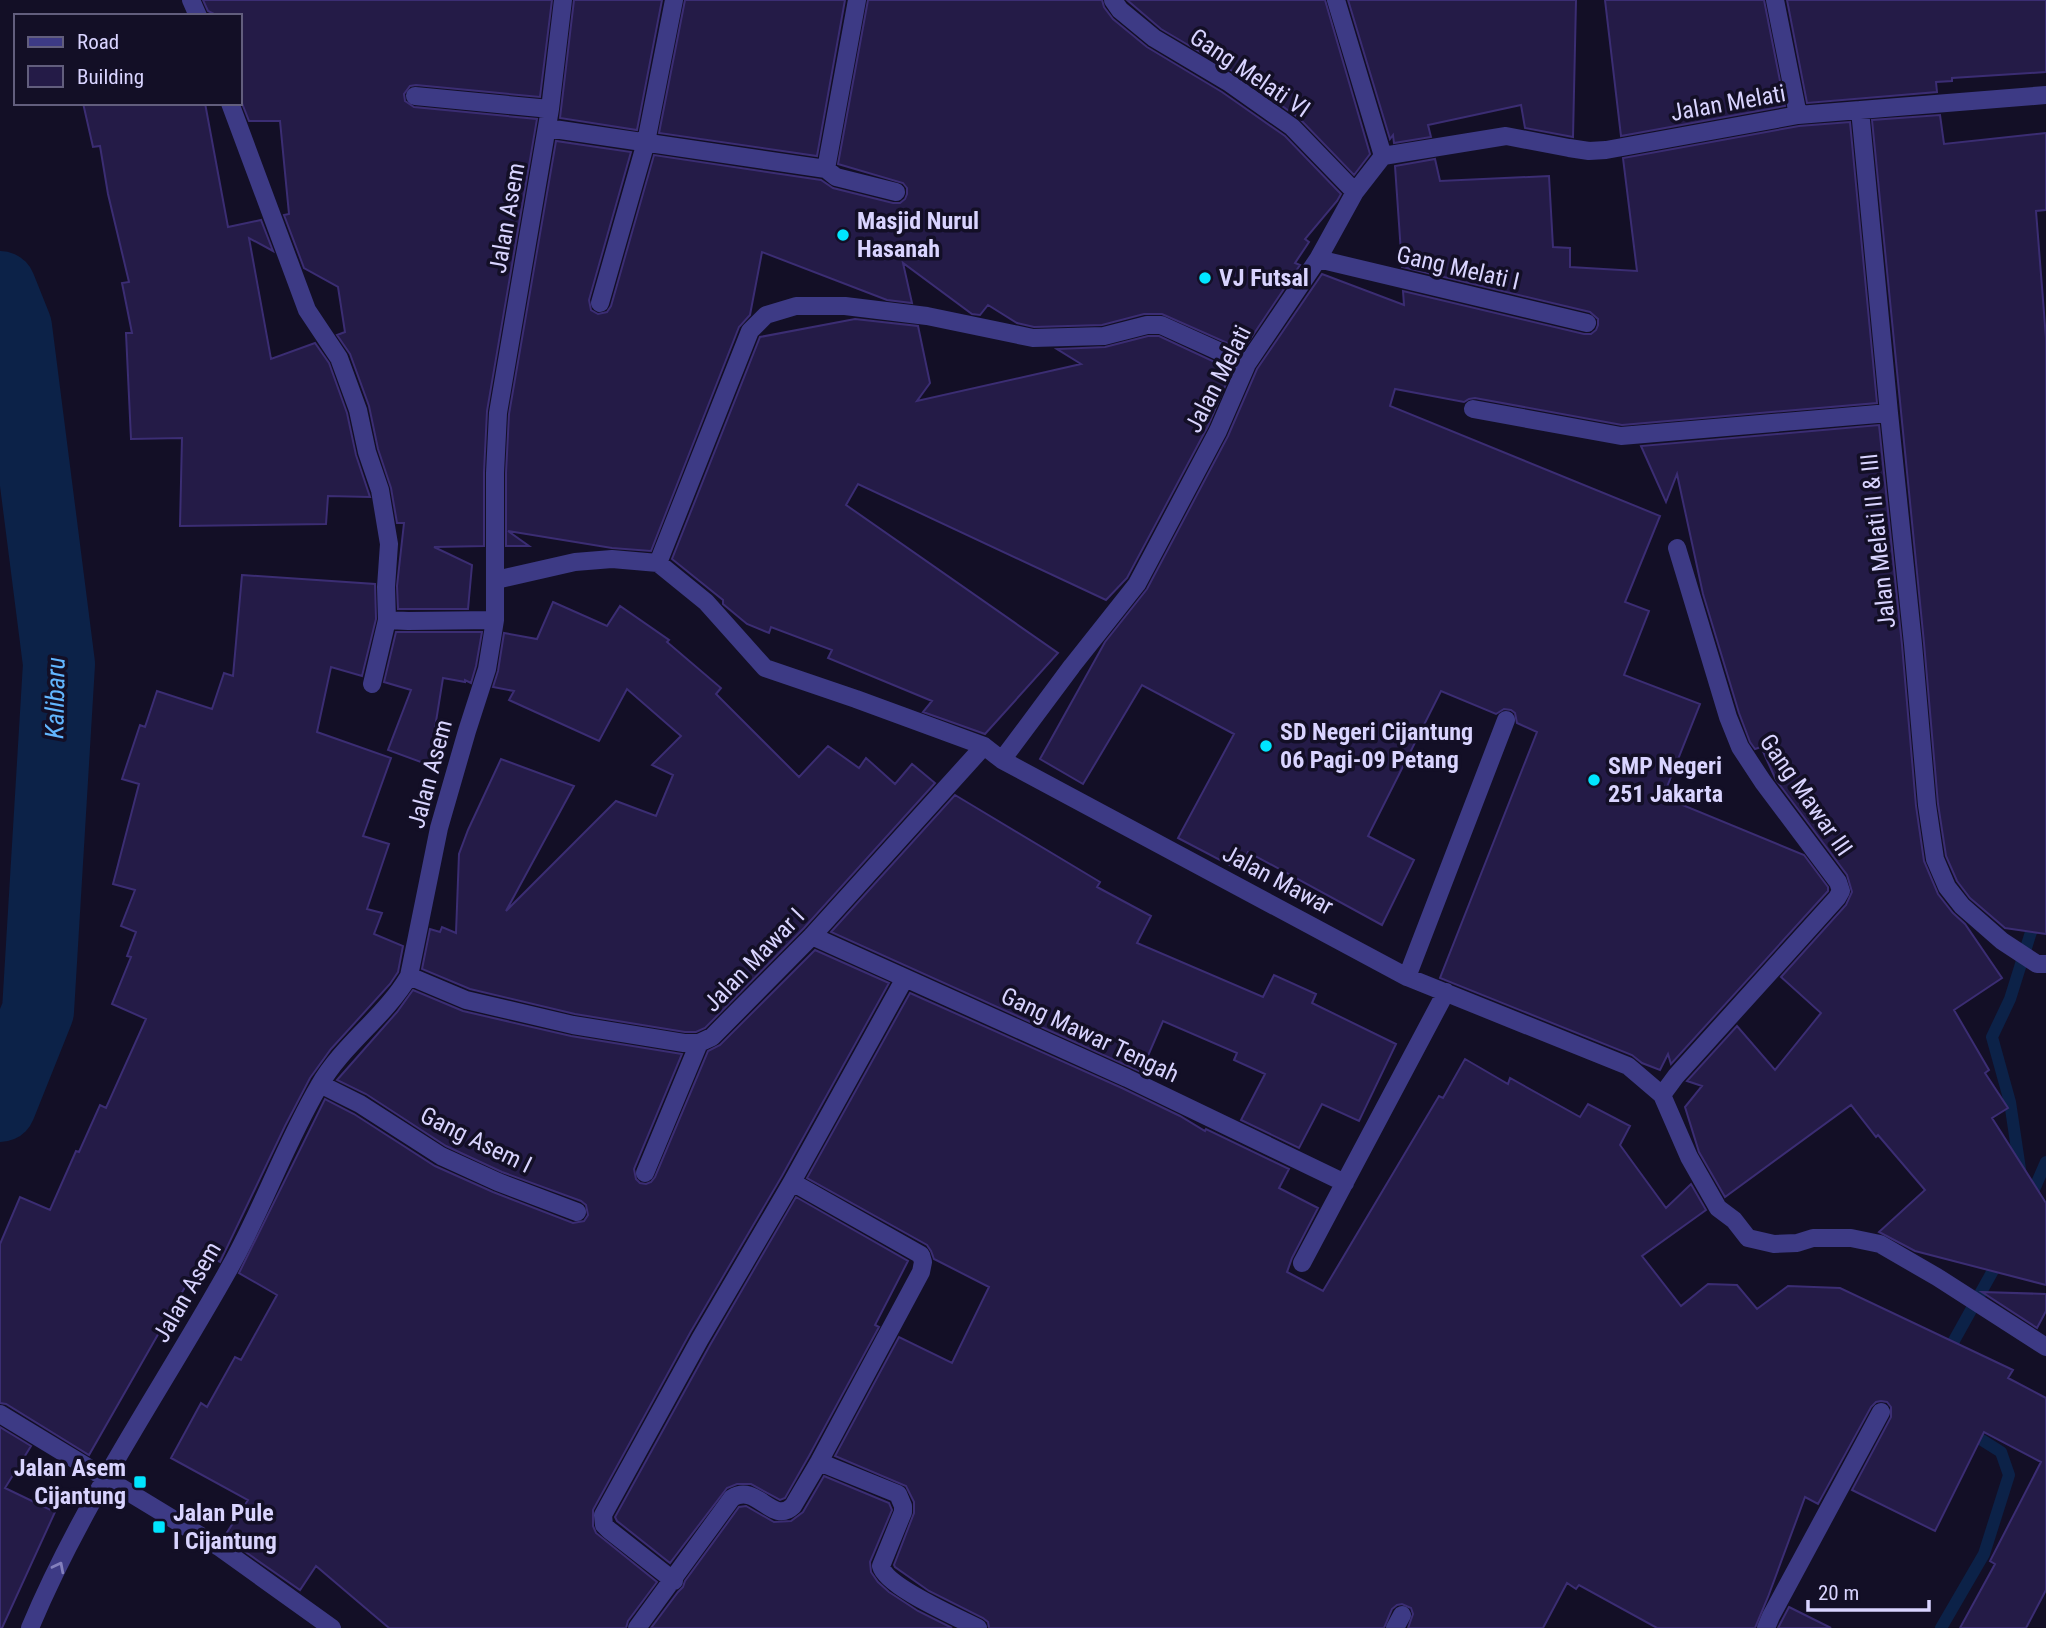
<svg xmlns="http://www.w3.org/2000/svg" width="2046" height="1628" font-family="'Roboto Condensed',sans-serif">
<rect width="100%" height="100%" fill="#130f26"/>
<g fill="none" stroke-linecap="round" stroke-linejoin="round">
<!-- stream -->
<path stroke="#0c2248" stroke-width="12" d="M2021,1176L2010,1102L1992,1037L2010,999L2031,932L2046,912
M2029,1201L2046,1162
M1946,1355L2000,1258
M1941,1628L1984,1554L2009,1475L2001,1452L1966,1430"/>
<!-- river -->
<path stroke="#0c2248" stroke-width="72" d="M0,287L16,327L59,664L38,1011L0,1106"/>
</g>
<!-- building -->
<path fill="#241b47" stroke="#3b2d73" stroke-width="2" d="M203,0H552L540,97L416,85L410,86L404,94L405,101L414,107L537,119L487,411L484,472V546L434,547L472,565L468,609H398L397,586L404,523H397L391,488L378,449L369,406L350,354L337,335L345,332L338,287L304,268L284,215L289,214L280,121H249L240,98V16H218L208,11Z
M574,0H662L637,130L560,118Z
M685,0H845L817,156L659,133Z
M868,0H1102L1104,7L1113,19L1147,47L1222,92L1285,136L1341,194L1337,201L1305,239L1309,242L1295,263L1300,265L1243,350L1162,314H1144L1102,325L1034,327L1017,323L988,305L980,315L972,314L903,263L912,303L887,300L762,252L750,315L739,327L651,551L612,548L508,531L529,546H506V473L509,414L556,141L631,152L589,300L591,310L598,314L607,312L611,306L654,155L821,180L833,188L893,203H900L905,199L907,194V188L903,183L838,164Z
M1127,0H1325L1370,154L1354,175L1299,118L1234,72L1161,29Z
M1348,0H1576L1573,137L1525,128L1521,105L1428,125L1431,137L1394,143L1393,135L1390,139Z
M1605,0H1764L1785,106L1621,136Z
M1787,0H2046V72L1952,78V81L1936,82L1937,92L1807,103Z
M83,103H205L228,227L261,220L273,251L249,238L271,359L315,343L329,363L347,413L356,455L370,497L328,496L326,524L180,526L182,438L131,439L126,333H132L122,283L129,282L108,194L100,146L93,147Z
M1940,115L1944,144L2046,133V210L2036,211L2046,338V934L2005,928L1970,898L1957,881L1946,856L1938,804L1924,643L1872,120Z
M1850,122L1877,403L1622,425L1475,398L1469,399L1464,402L1395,389L1390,406L1660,516L1625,602L1649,611L1624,675L1700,704L1663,797L1804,855L1828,887V891L1671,1064L1668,1054L1660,1070L1642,1063L1632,1055L1440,978L1537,732L1517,723L1515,713L1511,710L1504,709L1496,714L1441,691L1368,836L1414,860L1382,925L1248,852L1239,870L1178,838L1234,734L1142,685L1083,784L1040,759L1105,642L1147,589L1228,436L1257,369L1322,274L1404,305L1403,291L1584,334H1591L1596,330L1598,325V319L1590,312L1402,267L1395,166L1435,159L1440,181L1549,176L1553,247L1570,248V267L1637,271L1623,158L1799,126Z
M855,319L918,326L930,383L917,401L1081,364L1057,349L1105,347L1148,336H1159L1232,370L1208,426L1127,578L1106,600L858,484L846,505L1058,653L985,734L923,712L932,701L828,658L832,650L771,627L769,633L747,624L723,604V600L672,559L760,337Z
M1879,425L1902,645L1916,806L1924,861L1938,894L1953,913L1965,924L2002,978L1954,1010L1989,1070L1985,1073L2008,1108L1992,1118L2046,1203V1285L1915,1251L1879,1232L1925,1190L1878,1135L1876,1137L1851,1105L1725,1197L1699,1152L1685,1107L1702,1086L1687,1081L1737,1026L1775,1070L1821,1013L1781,977L1846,905L1852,892L1847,875L1776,780L1761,747L1755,749L1750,742L1739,713L1703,594L1677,474L1666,502L1641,446Z
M242,575L375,584L376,619L362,676L331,667L317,732L391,758L363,836L389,844L367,909L382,913L374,934L403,946L398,972L390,984L331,1049L310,1078L285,1126L220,1262L204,1254L89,1455L6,1404L0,1403V1244L20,1197L50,1210L76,1151L79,1152L100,1105L106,1108L146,1019L112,1004L131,957L127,956L136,932L121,926L135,890L113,884L139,784L122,779L140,725L145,727L157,691L212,709L224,673L233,676Z
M553,602L607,626L620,606L669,640L667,642L721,688L716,694L799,777L828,746L859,768L866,758L895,784L912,764L935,783L804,928L705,1028L696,1032H685L575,1014L470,989L422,969L430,929L440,932L442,927L456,933L459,854L468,830L501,759L574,786L506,911L616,801L656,816L673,775L652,765L681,736L627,689L599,741L509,700L514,691L493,687L498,671L504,633L537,639Z
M396,632H482L476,666L471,683L465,680V682L443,678L429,765L388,750L411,690L384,682Z
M955,795L1100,882L1097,887L1151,916L1137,943L1263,997L1274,975L1316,994L1312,1003L1396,1044L1359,1121L1322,1104L1299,1148L1241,1120L1265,1074L1234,1060L1237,1053L1163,1021L1141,1072L831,932Z
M815,950L889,983L782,1176L690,1333L593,1510V1526L596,1533L657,1582L628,1621L626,1628H389L316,1566L300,1590L224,1537L248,1500L171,1458L201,1403L207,1407L235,1357L241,1360L277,1295L239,1273L325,1099L354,1114L435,1166L493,1192L573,1223L584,1221L588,1215L586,1205L581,1201L502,1172L446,1146L366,1094L337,1080L397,1012L413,990L463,1011L571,1036L682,1054L634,1169L636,1179L640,1183L646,1184L651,1182L655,1177L708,1051L720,1045Z
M910,993L1122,1088L1180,1116L1205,1131L1206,1129L1289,1169L1279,1188L1318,1208L1292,1258L1287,1272L1323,1291L1439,1096L1443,1098L1465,1059L1508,1084L1510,1078L1580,1117L1588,1104L1630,1126L1620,1145L1666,1208L1691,1184L1706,1210L1642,1256L1681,1306L1708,1284L1737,1285L1757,1309L1788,1286L1840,1288L2013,1370L2008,1378L2046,1398V1590L2026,1628H1960L1995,1564L1990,1561L2041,1462L1984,1432L1935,1531L1852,1490L1891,1417V1407L1887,1402L1881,1401L1876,1402L1871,1407L1818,1504L1805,1497L1768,1597L1755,1628H1657L1579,1585L1576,1589L1567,1583L1543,1628H1408L1413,1614L1411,1608L1402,1604L1397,1605L1392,1609L1384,1628H989L988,1622L983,1618L929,1591L895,1567L894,1565L914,1513V1502L906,1486L835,1456L899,1337L952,1363L989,1287L934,1259L931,1251L927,1245L807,1178Z
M796,1197L908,1261L875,1325L879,1327L809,1456L785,1498L780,1500L751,1484H737L727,1488L670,1563L617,1521L615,1517L710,1345Z
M1982,1292L2046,1294V1311L2037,1328Z
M0,1427L31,1446L5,1488L55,1512L2,1628H0Z
M824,1476L889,1503L892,1510L870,1562L871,1572L878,1582L889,1592L918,1611L952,1628H651L678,1592L683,1587L685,1581L739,1507L746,1506L774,1522L791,1521L803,1512Z
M1789,1607L1831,1628H1778Z"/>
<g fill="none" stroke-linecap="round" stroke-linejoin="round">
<!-- minor -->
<path stroke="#3d3a85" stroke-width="18" d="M191,0L198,16
M1113,0L1120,10L1154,38L1228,82L1292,127L1355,192
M1336,0L1383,156
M1775,0L1798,115
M415,96L550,109
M230,103L307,310L339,358L358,410L367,452L380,490L389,544L386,587L387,620L408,621L495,620
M1860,110L1889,413L1913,644L1927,805L1935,859L1947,887L1962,906L2002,941L2037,964H2046
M547,128L826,169L836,177L896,192
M826,169L857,0
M1318,259L1587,323
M600,303L646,142L674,0
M1473,409L1621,436L1889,413
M658,563L750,331L766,315L796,306H845L927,316L1033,338L1104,336L1147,325H1161L1247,364
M496,580L575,562L612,559L658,563L706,602L765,668L856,699L984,746L1002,760L1407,977L1628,1066L1662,1095L1689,1157L1718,1208L1734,1220L1748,1238L1774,1244L1797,1243L1813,1238H1851L1880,1244L1937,1277L2046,1347
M372,684L387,620
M1002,760L1072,666L1137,584L1218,431L1247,364L1318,259L1355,192L1383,156L1506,136L1569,148L1589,151L1606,150L1798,115L2046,95
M812,936L1127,1078L1345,1183
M409,976L466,1000L573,1025L684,1043H699L712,1037L812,936L984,746
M1407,977L1506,720
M320,1084L360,1104L441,1156L498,1182L577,1212
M1662,1095L1676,1076L1837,898L1841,891L1838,882L1763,782L1740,747L1728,717L1677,548
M645,1173L699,1043
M1302,1263L1446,992
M0,1414L219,1547L332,1628
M819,1462L898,1494L903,1506V1512L881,1566C886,1587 957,1617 978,1628
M674,1581L609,1530L604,1525L603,1515L700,1339L792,1182L905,978
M30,1628C83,1501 163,1387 230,1267C263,1208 285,1144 319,1086C343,1044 385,1017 409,976L439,828L467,731L487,669L495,620V473L498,413L550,109L563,0
M637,1628L732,1498C757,1482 772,1526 793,1506L819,1462L921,1272L923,1262L921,1255L792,1182
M1395,1628L1402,1615
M1766,1628L1771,1616L1881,1412"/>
</g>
<!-- one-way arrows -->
<defs><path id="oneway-chevron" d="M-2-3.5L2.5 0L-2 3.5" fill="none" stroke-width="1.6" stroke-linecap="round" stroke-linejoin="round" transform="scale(1.75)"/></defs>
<use stroke="#837fbc" href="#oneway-chevron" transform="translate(59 1567) rotate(-63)"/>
<!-- markers -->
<g fill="#00e5ff" stroke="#130f26" stroke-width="2.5">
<circle cx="843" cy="235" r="7"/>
<circle cx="1205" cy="278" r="7"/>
<circle cx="1266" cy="746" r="7"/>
<circle cx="1594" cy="780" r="7"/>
<rect x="133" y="1475" width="14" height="14" rx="3.5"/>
<rect x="152" y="1520" width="14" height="14" rx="3.5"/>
</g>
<g text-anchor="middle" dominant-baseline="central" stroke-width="7" stroke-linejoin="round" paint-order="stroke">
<!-- street labels -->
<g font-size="24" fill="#d9d4ff" stroke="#130f26">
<text transform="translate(1250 73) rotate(34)">Gang Melati VI</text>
<text transform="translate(1728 103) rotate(-10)">Jalan Melati</text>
<text transform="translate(507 218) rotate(-80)">Jalan Asem</text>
<text transform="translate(1458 268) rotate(13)">Gang Melati I</text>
<text transform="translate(1218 379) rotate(-63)">Jalan Melati</text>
<text transform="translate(1878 541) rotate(-96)">Jalan Melati II &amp; III</text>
<text transform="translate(430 774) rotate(-75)">Jalan Asem</text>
<text transform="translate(1806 795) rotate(55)">Gang Mawar III</text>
<text transform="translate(1278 880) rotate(28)">Jalan Mawar</text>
<text transform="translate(754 960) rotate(-46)">Jalan Mawar I</text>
<text transform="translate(1090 1035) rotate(25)">Gang Mawar Tengah</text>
<text transform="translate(476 1140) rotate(26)">Gang Asem I</text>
<text transform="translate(187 1292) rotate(-60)">Jalan Asem</text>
</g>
<!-- poi labels -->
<g font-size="24" font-weight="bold" fill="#d9d4ff" stroke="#130f26" text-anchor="start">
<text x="857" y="221">Masjid Nurul<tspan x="857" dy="28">Hasanah</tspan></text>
<text x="1219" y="278">VJ Futsal</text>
<text x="1280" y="732">SD Negeri Cijantung<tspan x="1280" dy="28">06 Pagi-09 Petang</tspan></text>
<text x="1608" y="766">SMP Negeri<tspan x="1608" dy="28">251 Jakarta</tspan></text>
<text x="126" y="1468" text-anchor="end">Jalan Asem<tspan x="126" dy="28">Cijantung</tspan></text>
<text x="173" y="1513">Jalan Pule<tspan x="173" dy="28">I Cijantung</tspan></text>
</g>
<!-- water labels -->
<g font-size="26" font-style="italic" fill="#62b6ff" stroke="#130f26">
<text transform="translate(55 698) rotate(-89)">Kalibaru</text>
</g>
</g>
<!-- legend -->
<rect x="14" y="14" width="228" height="91" fill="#130f26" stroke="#625e7d" stroke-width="2"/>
<rect x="28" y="37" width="35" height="10" fill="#3d3a85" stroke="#625e7d" stroke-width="2"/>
<text x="77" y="49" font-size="21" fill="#d9d4ff">Road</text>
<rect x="28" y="66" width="35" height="21" fill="#241b47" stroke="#625e7d" stroke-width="2"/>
<text x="77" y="84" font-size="21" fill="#d9d4ff">Building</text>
<!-- scale -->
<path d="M1808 1600v10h121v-10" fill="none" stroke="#d9d4ff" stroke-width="3.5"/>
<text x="1818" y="1600" font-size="21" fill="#d9d4ff" stroke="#130f26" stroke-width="5" paint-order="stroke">20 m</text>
</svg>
